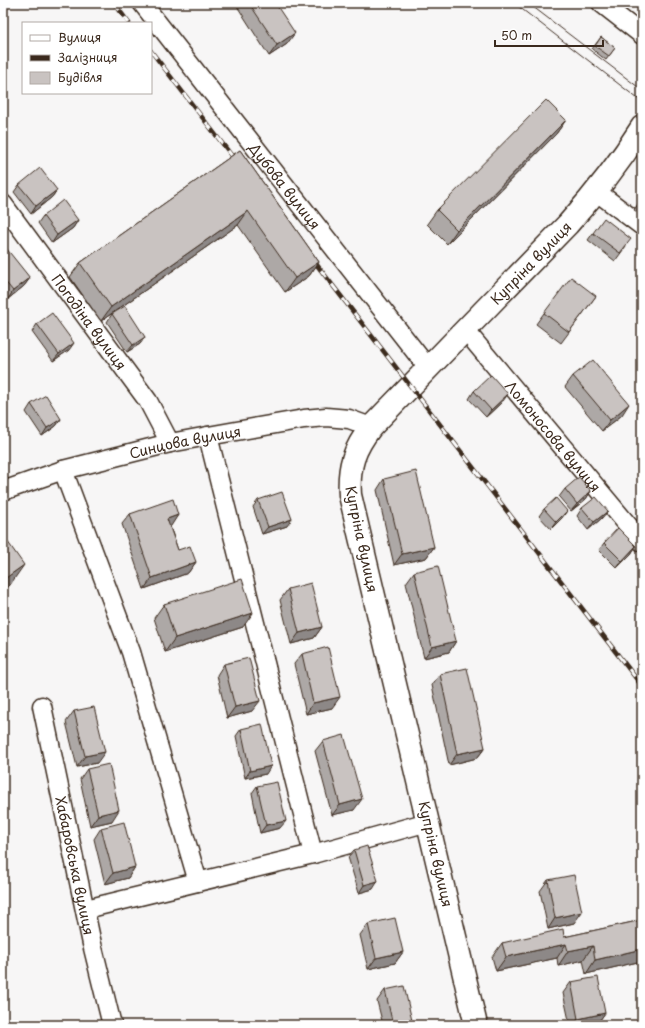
<svg xmlns="http://www.w3.org/2000/svg" width="645" height="1028" font-family="'Playpen Sans',sans-serif">
<rect width="100%" height="100%" fill="#f7f6f6"/>
<filter id="ink" filterUnits="userSpaceOnUse"><feTurbulence type="fractalNoise" baseFrequency=".025" numOctaves="2"/><feDisplacementMap in="SourceGraphic" scale="8" xChannelSelector="R" yChannelSelector="G"/><feConvolveMatrix kernelMatrix="1 2 1 2 8 2 1 2 1" color-interpolation-filters="sRGB"/></filter>
<g filter="url(#ink)">
<g fill="none" stroke-linecap="round" stroke-linejoin="round">
<!-- minor casing -->
<g stroke="#3b2a1e" stroke-width="21">
<g id="minor">
<path id="s1" d="M142,3L428,368"/>
<path d="M601,3L642,35"/>
<path d="M597,192L642,226"/>
<path id="s2" d="M3,204L148,401L170,443"/>
<path id="s3" d="M465,330L642,542"/>
<path d="M208,436L313,854"/>
<path d="M63,470L131,652L198,882"/>
<path id="s4" d="M3,491L63,470L170,443L208,436L304,419L326,417L349,419L371,427"/>
<path id="s5" d="M42,706L92,944L112,1025"/>
<path d="M86,909L313,854L428,822"/>
</g>
</g>
<!-- major casing -->
<g stroke="#3b2a1e" stroke-width="25">
<g id="major">
<path id="s6" d="M476,1025L350,495C348,466 354,449 371,427L568,224C596,193 620,162 642,127"/>
</g>
</g>
<!-- minor -->
<use href="#minor" stroke="#fff" stroke-width="18"/>
<!-- major -->
<use href="#major" stroke="#fff" stroke-width="22"/>
<!-- tram -->
<path stroke="#3b2a1e" stroke-width="1" d="M514,3L642,102
M528,3L642,90"/>
<!-- rail casing -->
<g stroke="#3b2a1e" stroke-width="4.5">
<path id="rail" d="M114,3L129,23
M151,51L239,165
M310,256L642,686"/>
</g>
<!-- rail -->
<use href="#rail" stroke="#fff" stroke-width="3" stroke-dasharray="9" stroke-linecap="butt"/>
</g>
<!-- wall -->
<path fill="#ada8a6" stroke="#3b2a1e" d="M235,3H275L287,44L269,56Z
M601,37L615,48L606,60L592,49Z
M566,120L556,134L447,244L427,224L437,210Z
M240,150L319,262L309,276L285,292L238,225L101,321L70,277L80,263Z
M19,185L57,190L52,197L31,214L14,192Z
M642,198V215L634,210Z
M43,216L78,220L73,228L52,243L38,223Z
M593,233L626,246L615,261L588,240Z
M3,251L30,278L24,286L8,299L3,293Z
M596,296L561,343L536,324L544,313Z
M112,314L145,337L140,344L127,352L107,322Z
M37,324L69,350L53,361L32,332Z
M573,376L622,415L602,431L565,387Z
M474,391L503,401L486,417L469,399Z
M31,404L61,419L56,426L42,436L26,412Z
M384,479L434,547L426,558L394,565L377,490Z
M565,489L591,491L586,499L571,511L559,497Z
M258,500L287,526L262,534L253,507Z
M582,508L602,518L588,530L577,516Z
M544,509L562,518L551,529L539,516Z
M130,514L178,515L170,526L178,550L196,562L188,573L144,589L122,524Z
M604,543L636,546L631,554L617,568L599,550Z
M414,572L456,641L449,652L424,658L406,583Z
M288,589L322,627L314,638L291,644L280,600Z
M164,604L243,627L165,652L154,618Z
M302,654L332,708L306,714L294,664Z
M224,664L252,711L227,718L217,675Z
M440,674L485,748L477,758L449,765L432,685Z
M74,711L97,763L77,767L66,722Z
M241,729L266,774L245,778L236,736Z
M323,741L354,810L332,815L315,751Z
M87,769L112,821L90,826L80,779Z
M257,786L280,828L260,833L252,793Z
M101,828L135,867L128,878L105,884L94,839Z
M354,850L373,889L359,893L348,857Z
M548,880L574,923L548,929L540,891Z
M642,920V961L586,974L583,960L558,966L557,958L496,971L492,957L502,943L564,937Z
M368,924L403,952L395,963L368,969L360,935Z
M571,982L605,1013L597,1024L594,1025H570L563,993Z
M385,990L413,1025H383L377,1001Z"/>
<!-- shaded-wall -->
<path fill="#8d8887" stroke="#3b2a1e" d="M295,33L287,44L269,56L277,45Z
M566,120L556,134L447,244L457,230Z
M57,190L52,197L31,214L36,206Z
M248,211L238,225L101,321L111,307Z
M78,220L73,228L52,243L57,235Z
M319,262L309,276L285,292L295,278Z
M30,278L24,286L8,299L13,291Z
M145,337L140,344L127,352L133,345Z
M74,343L69,350L53,361L59,354Z
M508,394L503,401L486,417L491,410Z
M629,404L622,415L602,431L610,420Z
M61,419L56,426L42,436L47,428Z
M591,491L586,499L571,511L577,504Z
M567,511L562,518L551,529L556,522Z
M608,511L602,518L588,530L594,522Z
M178,515L171,526L160,530L167,519Z
M292,519L287,526L262,534L268,527Z
M636,546L631,554L617,568L622,561Z
M434,547L426,558L394,565L402,554Z
M196,562L188,573L144,589L152,578Z
M24,565L10,585L3,590V580Z
M253,613L243,627L165,652L175,638Z
M322,627L314,638L291,644L299,633Z
M456,641L449,652L424,658L432,647Z
M340,697L332,708L306,714L313,703Z
M260,701L252,711L227,718L235,707Z
M485,748L477,758L449,765L457,754Z
M105,752L97,763L77,767L85,756Z
M271,766L266,774L245,778L250,771Z
M362,799L354,810L332,815L340,805Z
M119,810L112,821L90,826L98,815Z
M286,821L280,828L260,833L266,825Z
M135,867L128,878L105,884L113,873Z
M378,881L373,889L359,893L364,885Z
M582,912L574,923L548,929L555,918Z
M566,944L557,958L496,971L506,957Z
M593,946L583,960L558,966L568,951Z
M642,949V961L586,974L595,960Z
M403,952L395,963L368,969L376,958Z
M605,1013L597,1024L594,1025H574L578,1019Z"/>
<!-- building -->
<path fill="#c9c3c1" stroke="#3b2a1e" d="M249,3H275L295,33L277,45Z
M601,37L615,48L609,56L595,46Z
M546,100L566,120L457,230L437,210Z
M240,150L319,262L295,278L248,211L111,307L80,263Z
M40,168L57,190L36,206L19,185Z
M642,198V204L639,202Z
M63,200L78,220L57,235L43,216Z
M604,218L631,239L620,253L593,233Z
M6,248L30,278L13,291L3,279V251Z
M571,277L596,296L569,332L544,313Z
M125,306L145,337L133,345L112,314Z
M52,313L74,343L59,354L37,324Z
M593,360L629,404L610,420L573,376Z
M491,375L508,394L491,410L474,391Z
M46,395L61,419L47,428L31,404Z
M416,471L434,547L402,554L384,479Z
M579,477L591,491L577,504L565,489Z
M282,492L292,519L268,527L258,500Z
M596,497L608,511L594,522L582,508Z
M556,498L567,511L556,522L544,509Z
M173,499L178,515L167,519L178,550L190,546L196,562L152,578L130,514Z
M618,528L636,546L622,561L604,543Z
M5,538L24,565L3,580V539Z
M438,566L456,641L432,647L414,572Z
M242,579L253,613L175,638L164,604Z
M311,583L322,627L299,633L288,589Z
M328,647L340,697L313,703L302,654Z
M249,658L260,701L235,707L224,664Z
M467,668L485,748L457,754L440,674Z
M94,707L105,752L85,756L74,711Z
M262,724L271,766L250,771L241,729Z
M344,735L362,799L340,805L323,741Z
M109,764L119,810L98,815L87,769Z
M277,782L286,821L266,825L257,786Z
M124,822L135,867L113,873L101,828Z
M367,846L378,881L364,885L354,850Z
M574,875L582,912L555,918L548,880Z
M395,918L403,952L376,958L368,924Z
M642,920V949L595,960L593,946L568,951L566,944L506,957L502,943L563,929L564,937Z
M598,977L605,1013L578,1019L571,982Z
M404,986L413,1025H393L385,990Z"/>
</g>
<g text-anchor="middle" dominant-baseline="central" stroke-width="4" stroke-linejoin="round" paint-order="stroke">
<!-- street labels -->
<g font-size="14" fill="#3b2a1e" stroke="#fff">
<text stroke="none"><textPath href="#s1" startOffset="232">Дубова вулиця</textPath></text>
<text stroke="none"><textPath href="#s6" startOffset="847">Купріна вулиця</textPath></text>
<text stroke="none"><textPath href="#s2" startOffset="146">Погодіна вулиця</textPath></text>
<text stroke="none"><textPath href="#s3" startOffset="138">Ломоносова вулиця</textPath></text>
<text stroke="none"><textPath href="#s4" startOffset="189">Синцова вулиця</textPath></text>
<text transform="translate(362 539) rotate(78)">Купріна вулиця</text>
<text transform="translate(436 854) rotate(77)">Купріна вулиця</text>
<text stroke="none"><textPath href="#s5" startOffset="163">Хабаровська вулиця</textPath></text>
</g>
</g>
<!-- margin -->
<rect width="645" height="1028" fill="none" stroke="#fff" stroke-width="16"/>
<rect x="8" y="8" width="629" height="1012" fill="none" stroke="#3b2a1e" stroke-width="1.5" filter="url(#ink)"/>
<!-- legend -->
<rect x="22" y="22" width="130" height="72" fill="#ffffff" stroke="#b1aaa5"/>
<rect x="30" y="35" width="20" height="6" fill="#ffffff" stroke="#b1aaa5"/>
<text x="58" y="42" font-size="12" fill="#3b2a1e">Вулиця</text>
<rect x="30" y="55" width="20" height="6" fill="#3b2a1e" stroke="#b1aaa5"/>
<text x="58" y="62" font-size="12" fill="#3b2a1e">Залізниця</text>
<rect x="30" y="72" width="20" height="12" fill="#c9c3c1" stroke="#b1aaa5"/>
<text x="58" y="82" font-size="12" fill="#3b2a1e">Будівля</text>
<!-- scale -->
<path d="M495 40v6h108v-6" fill="none" stroke="#3b2a1e" stroke-width="2"/>
<text x="501" y="40" font-size="12" fill="#3b2a1e" stroke="#ffffff" stroke-width="3" paint-order="stroke">50 m</text>
</svg>
